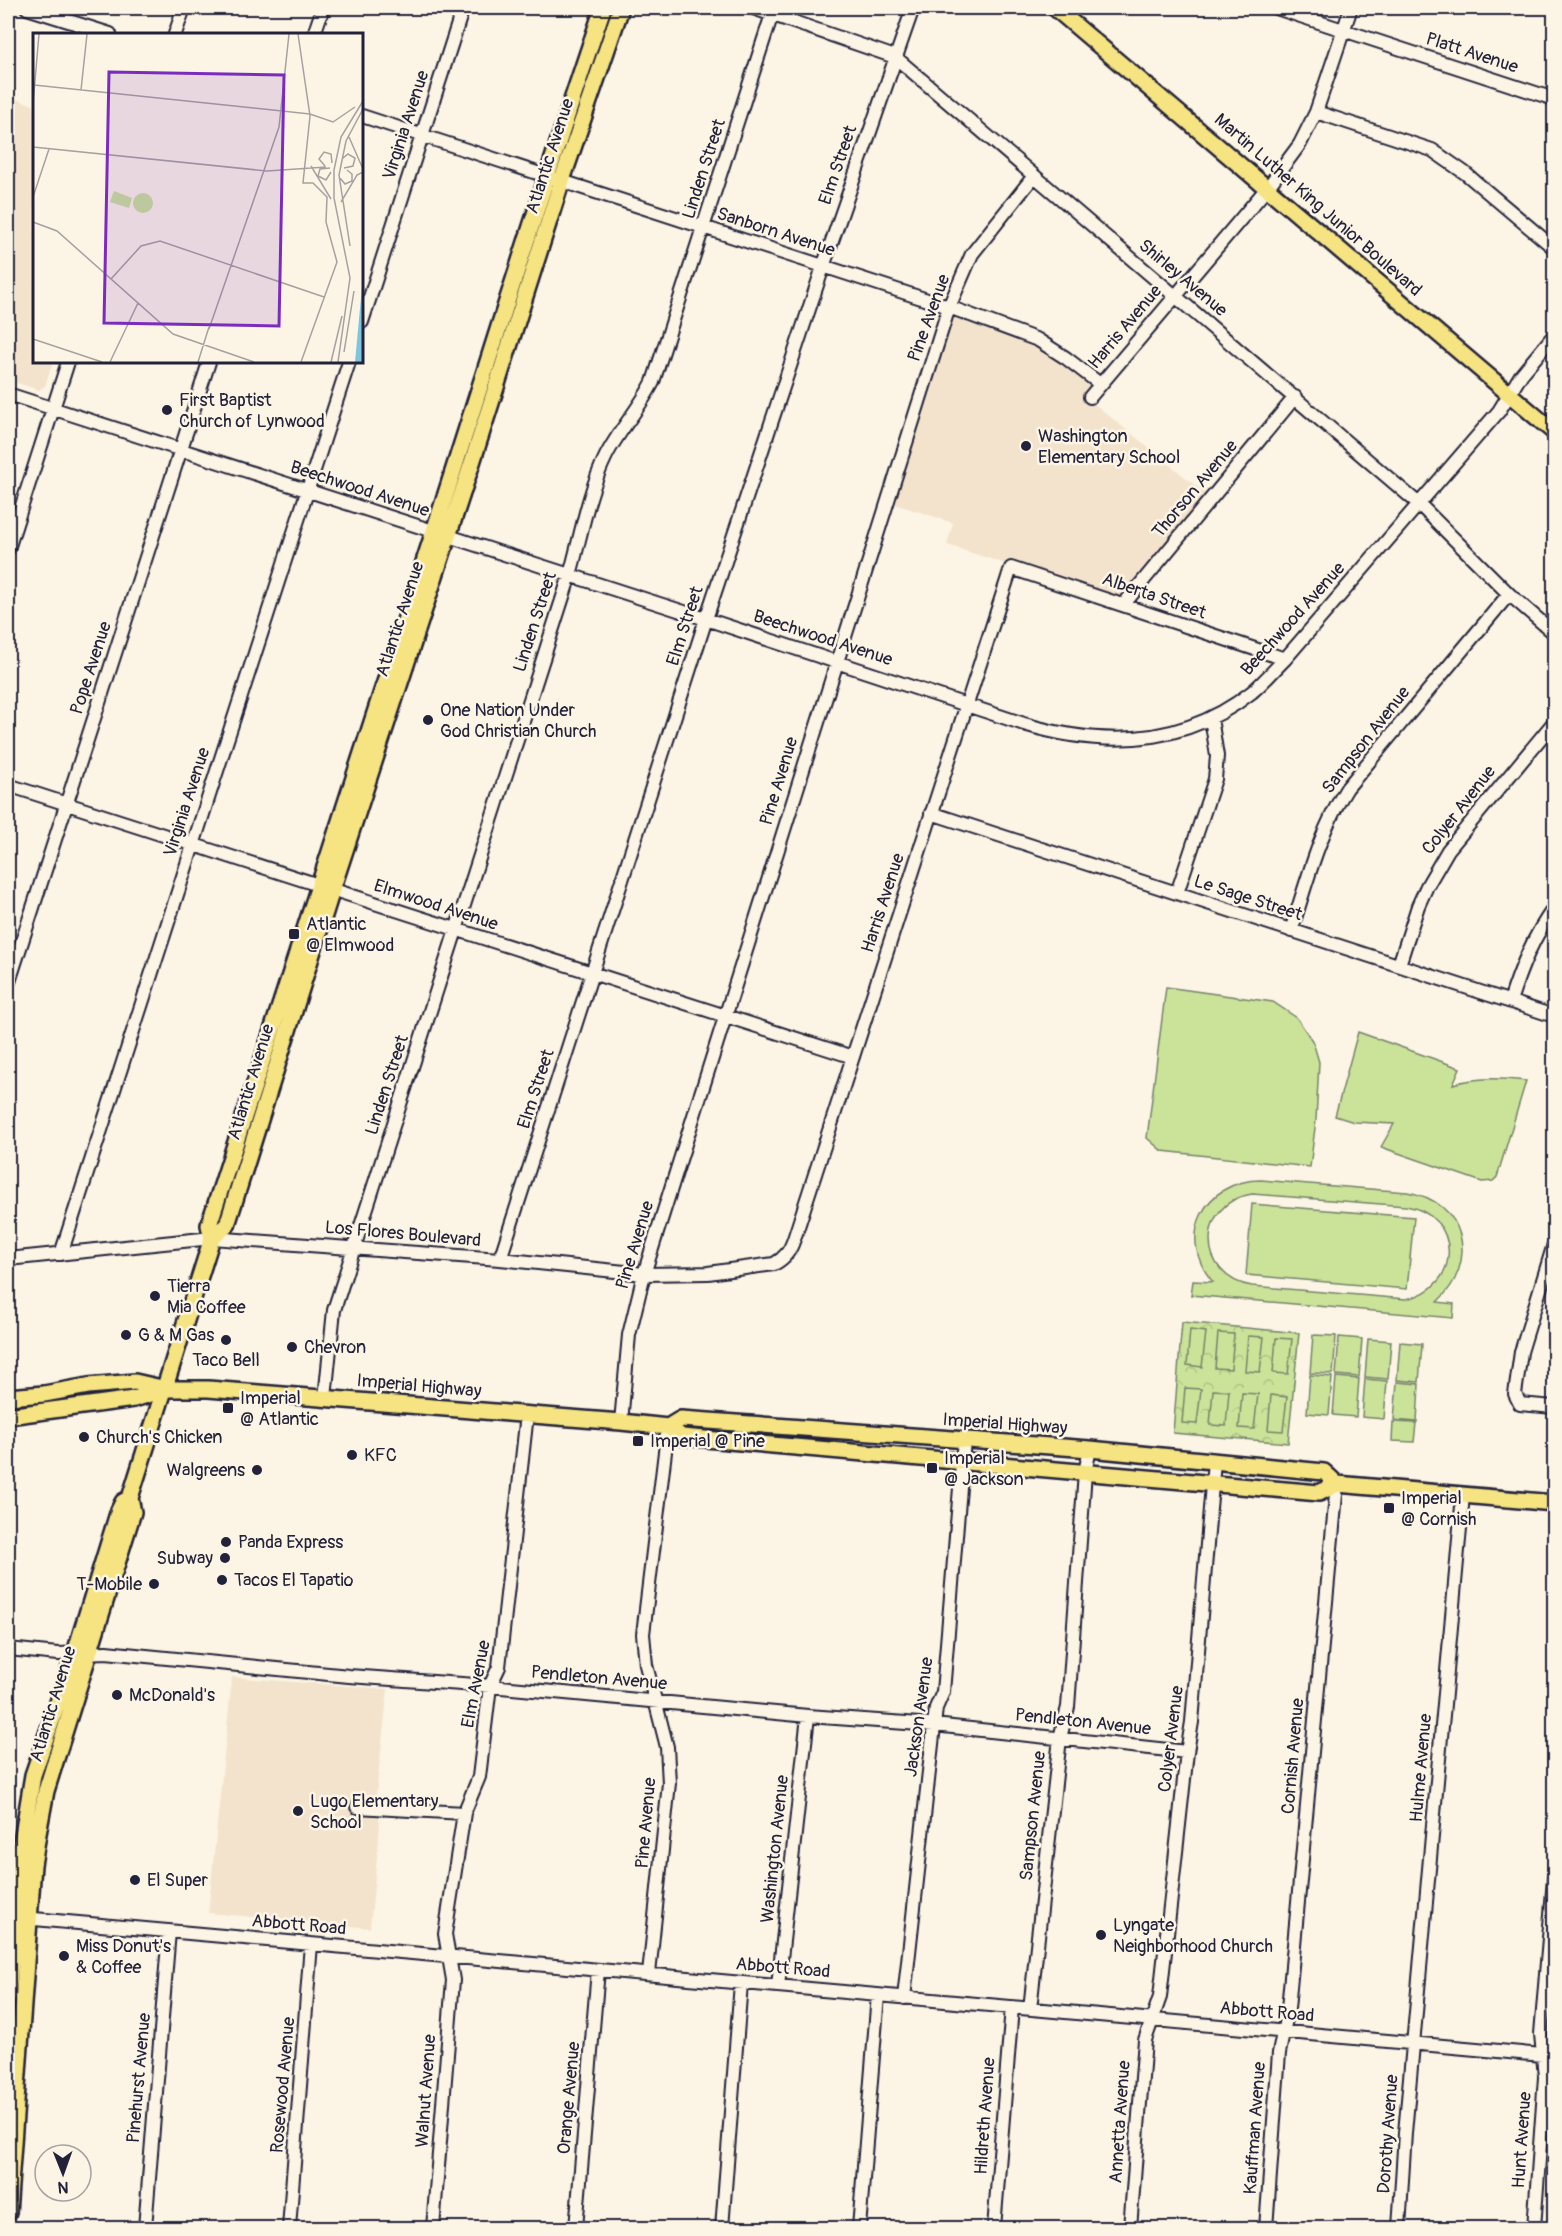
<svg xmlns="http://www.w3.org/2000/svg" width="1562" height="2236" font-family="Pangolin,sans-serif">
<defs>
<pattern id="forest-crowns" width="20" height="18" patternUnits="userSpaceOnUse" patternTransform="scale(1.5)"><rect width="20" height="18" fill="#cae399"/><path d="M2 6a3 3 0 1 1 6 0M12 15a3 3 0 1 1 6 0" fill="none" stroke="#adc285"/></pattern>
</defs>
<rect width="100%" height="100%" fill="#fcf5e5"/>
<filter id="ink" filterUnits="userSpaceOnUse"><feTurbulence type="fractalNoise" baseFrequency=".0167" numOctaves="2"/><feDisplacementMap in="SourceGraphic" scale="12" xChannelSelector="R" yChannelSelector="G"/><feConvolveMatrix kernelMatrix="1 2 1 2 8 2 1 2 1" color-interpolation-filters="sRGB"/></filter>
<g filter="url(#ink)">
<!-- built -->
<path fill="#f4e3cc" d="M8,88L15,91L13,98L34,105V362H53L45,386L39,390L8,380Z
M950,310L1025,336L1098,384L1087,398L1210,497L1123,602L947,545L953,523L889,502Z
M232,1677L388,1689L376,1796L380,1826L370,1928L208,1913Z"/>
<!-- forest -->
<path fill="url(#forest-crowns)" stroke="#76826a" stroke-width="1.5" d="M1182,1322L1299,1333L1288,1443L1173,1433Z"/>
<!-- pitch -->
<path fill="#cae399" stroke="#76826a" stroke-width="1.5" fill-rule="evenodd" d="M1166,987L1273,1002L1297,1018L1313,1042L1319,1062L1316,1120L1310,1167L1162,1151L1147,1138Z
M1358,1032L1460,1068L1453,1084C1479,1077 1500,1078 1526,1081L1497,1177L1493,1181L1482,1182L1381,1147L1394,1124L1354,1122L1335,1116Z
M1261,1180L1407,1192C1466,1201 1480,1263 1437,1302L1454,1304L1453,1318L1191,1295L1193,1281L1213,1282C1175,1238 1204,1180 1261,1180ZM1252,1194L1406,1206C1462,1215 1463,1288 1406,1299L1252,1286C1196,1277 1196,1202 1252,1194Z
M1252,1204L1414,1217L1407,1289L1246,1275Z
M1190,1330L1206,1332L1202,1367L1187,1365Z
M1218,1333L1234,1334L1231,1369L1215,1368Z
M1313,1335L1336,1336L1333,1374L1310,1373Z
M1248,1336L1264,1337L1260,1372L1245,1371Z
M1339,1337L1362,1339L1359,1377L1336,1375Z
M1276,1338L1292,1339L1288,1374L1273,1373Z
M1368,1339L1391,1341L1388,1379L1365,1377Z
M1400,1342L1422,1344L1419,1382L1397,1380Z
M1310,1375L1332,1377L1329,1415L1307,1413Z
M1336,1377L1359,1379L1356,1417L1333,1415Z
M1365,1379L1387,1381L1384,1419L1362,1417Z
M1397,1382L1419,1384L1417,1422L1394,1420Z
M1185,1388L1201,1389L1197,1424L1182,1423Z
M1213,1390L1229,1391L1226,1426L1210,1425Z
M1242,1393L1258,1394L1254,1429L1239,1428Z
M1271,1395L1287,1397L1283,1431L1268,1430Z
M1393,1422L1416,1423L1414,1442L1392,1441Z"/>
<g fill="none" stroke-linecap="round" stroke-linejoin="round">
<!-- minor casing -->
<g stroke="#22223b" stroke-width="16">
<path id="minor" d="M27,8L110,34
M753,8L895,57L1419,504L1509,594L1554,633
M1276,8L1554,99
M175,34L184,8
M314,34L323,8
M1316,112L1432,150L1465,173L1554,248
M362,116L949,307L1038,340L1066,358L1100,384
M362,322L463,8
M8,394L706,619L1024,724C1104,748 1184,746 1252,692C1264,682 1274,670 1285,659L1499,411L1521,375L1554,335
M1090,397L1268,187L1300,144L1316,112L1351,8
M8,549L68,362
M1124,604L1295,397
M8,785L853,1057
M931,813L1554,1016
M1177,893L1215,779L1217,756L1211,718
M1291,931C1307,882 1319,832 1347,788L1509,594
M1399,965L1418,906L1427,886L1448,850L1554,722
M8,985L209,362
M1510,1001C1521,967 1533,937 1554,908
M1554,1244L1521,1352L1515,1394L1520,1404L1554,1407
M61,1254L349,362
M8,1259L212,1238L500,1259L644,1274L708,1273L774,1264C785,1258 790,1251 794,1239L1011,568L1285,659
M500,1259L706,619L823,267L913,8
M325,1398L334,1310L570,575C581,536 588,492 606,456C619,430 640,408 653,382L774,8
M621,1422L629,1335L644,1274L949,307L972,254L1034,176
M8,1649L58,1654L106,1652L349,1676L490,1686L808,1716L934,1725L1187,1752
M357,1807L464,1813
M23,1918L1554,2056
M649,1974L669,1783L667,1747L646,1665L643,1634L668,1427
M778,1986L808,1716
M904,1998L936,1708L943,1692L964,1440
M1030,2009L1060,1738L1068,1707L1085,1472L1090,1449
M145,2228L169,1931
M289,2228L311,1944
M433,2228L453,1980L445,1934L464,1813L479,1777L490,1686L499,1667L527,1414
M576,2228L598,1970
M722,2228L741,1983
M859,2228L878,1995
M994,2228L1012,2007
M1130,2228L1145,2040L1160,1997L1187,1752L1192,1722L1214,1461
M1266,2228L1279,2053L1288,2009L1337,1484
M1399,2228L1405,2133L1463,1495
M1534,2228L1545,2077L1541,2034L1554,1878"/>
</g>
<!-- major casing -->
<g stroke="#22223b" stroke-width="20">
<path id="major" d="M1055,8L1554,432
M212,1238L227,1225L332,890L471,466L561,183L621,8
M8,1397L44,1394L88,1386L135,1382L166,1389H208L621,1422L668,1427L682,1437L1319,1493L1337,1484L1554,1503
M8,1416L134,1399L166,1389
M668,1427L681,1419L1090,1449L1324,1472L1337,1484
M8,1996L21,1847L33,1775L75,1653L119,1510L123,1502L130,1498
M8,2213L33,1865L38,1834L46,1791L133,1512L130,1498L212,1238L209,1225C284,992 360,760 435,528C491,354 544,180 603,8"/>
</g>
<!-- minor -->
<use href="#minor" stroke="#fcf5e5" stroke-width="12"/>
<!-- major -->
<use href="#major" stroke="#f6e381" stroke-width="15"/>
</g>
</g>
<!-- markers -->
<g fill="#22223b" stroke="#fcf5e5" stroke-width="2">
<circle cx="167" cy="410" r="6"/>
<circle cx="1026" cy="446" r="6"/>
<circle cx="428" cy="720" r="6"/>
<rect x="288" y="928" width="12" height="12" rx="3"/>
<circle cx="155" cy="1296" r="6"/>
<circle cx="126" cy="1335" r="6"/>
<circle cx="226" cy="1340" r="6"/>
<circle cx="292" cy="1347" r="6"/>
<rect x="222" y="1402" width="12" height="12" rx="3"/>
<circle cx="84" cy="1437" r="6"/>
<rect x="632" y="1435" width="12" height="12" rx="3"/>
<circle cx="352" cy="1455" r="6"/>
<rect x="926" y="1462" width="12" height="12" rx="3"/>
<circle cx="257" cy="1470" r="6"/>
<rect x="1383" y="1502" width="12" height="12" rx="3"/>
<circle cx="226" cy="1542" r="6"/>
<circle cx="225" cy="1558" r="6"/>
<circle cx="222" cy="1580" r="6"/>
<circle cx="154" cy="1584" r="6"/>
<circle cx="117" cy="1695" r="6"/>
<circle cx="298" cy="1811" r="6"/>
<circle cx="135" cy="1880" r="6"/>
<circle cx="1101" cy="1935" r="6"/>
<circle cx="64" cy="1956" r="6"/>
</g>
<g text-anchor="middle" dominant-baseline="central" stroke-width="5" stroke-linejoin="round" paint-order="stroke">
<!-- street labels -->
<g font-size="18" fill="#22223b" stroke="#fcf5e5">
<text transform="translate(1472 53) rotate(18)">Platt Avenue</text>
<text transform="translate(406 125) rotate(-72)">Virginia Avenue</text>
<text transform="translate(550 156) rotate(-72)">Atlantic Avenue</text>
<text transform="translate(838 165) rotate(-71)">Elm Street</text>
<text transform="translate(704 169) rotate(-72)">Linden Street</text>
<text transform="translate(1318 205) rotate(41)">Martin Luther King Junior Boulevard</text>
<text transform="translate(776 232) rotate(18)">Sanborn Avenue</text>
<text transform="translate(1183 278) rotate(40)">Shirley Avenue</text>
<text transform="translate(929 318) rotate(-70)">Pine Avenue</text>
<text transform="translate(1125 327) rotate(-50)">Harris Avenue</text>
<text transform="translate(360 489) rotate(18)">Beechwood Avenue</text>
<text transform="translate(1195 489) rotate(-50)">Thorson Avenue</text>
<text transform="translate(1154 596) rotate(19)">Alberta Street</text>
<text transform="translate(400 619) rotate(-72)">Atlantic Avenue</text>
<text transform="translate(1293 619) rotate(-48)">Beechwood Avenue</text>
<text transform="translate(535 622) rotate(-72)">Linden Street</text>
<text transform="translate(685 626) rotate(-72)">Elm Street</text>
<text transform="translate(823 638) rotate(18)">Beechwood Avenue</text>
<text transform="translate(91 668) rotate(-72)">Pope Avenue</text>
<text transform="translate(1366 740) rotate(-52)">Sampson Avenue</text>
<text transform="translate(779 781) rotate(-73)">Pine Avenue</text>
<text transform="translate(187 802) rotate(-72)">Virginia Avenue</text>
<text transform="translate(1459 810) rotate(-52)">Colyer Avenue</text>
<text transform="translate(1248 898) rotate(18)">Le Sage Street</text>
<text transform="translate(883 903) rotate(-72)">Harris Avenue</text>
<text transform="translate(436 905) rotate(18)">Elmwood Avenue</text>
<text transform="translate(251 1082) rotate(-73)">Atlantic Avenue</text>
<text transform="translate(387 1085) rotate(-72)">Linden Street</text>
<text transform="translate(536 1089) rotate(-72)">Elm Street</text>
<text transform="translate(403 1234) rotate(5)">Los Flores Boulevard</text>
<text transform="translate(635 1245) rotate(-73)">Pine Avenue</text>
<text transform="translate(419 1386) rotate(5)">Imperial Highway</text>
<text transform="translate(1005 1424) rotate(4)">Imperial Highway</text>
<text transform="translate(599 1678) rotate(5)">Pendleton Avenue</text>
<text transform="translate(476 1684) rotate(-79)">Elm Avenue</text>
<text transform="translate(53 1704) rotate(-73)">Atlantic Avenue</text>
<text transform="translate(919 1717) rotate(-82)">Jackson Avenue</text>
<text transform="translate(1083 1722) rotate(6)">Pendleton Avenue</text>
<text transform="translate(1171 1739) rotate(-83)">Colyer Avenue</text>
<text transform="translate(1293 1756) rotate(-85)">Cornish Avenue</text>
<text transform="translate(1421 1768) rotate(-85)">Hulme Avenue</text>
<text transform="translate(1033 1816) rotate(-84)">Sampson Avenue</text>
<text transform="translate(646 1823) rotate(-85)">Pine Avenue</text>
<text transform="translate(775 1849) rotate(-84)">Washington Avenue</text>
<text transform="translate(299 1925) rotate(5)">Abbott Road</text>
<text transform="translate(783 1968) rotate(5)">Abbott Road</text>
<text transform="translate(1267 2012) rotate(5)">Abbott Road</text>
<text transform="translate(139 2078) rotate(-85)">Pinehurst Avenue</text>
<text transform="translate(283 2085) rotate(-85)">Rosewood Avenue</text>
<text transform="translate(426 2091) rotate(-86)">Walnut Avenue</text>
<text transform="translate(569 2098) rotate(-85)">Orange Avenue</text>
<text transform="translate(985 2116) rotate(-86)">Hildreth Avenue</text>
<text transform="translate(1120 2122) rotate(-86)">Annetta Avenue</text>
<text transform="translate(1255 2128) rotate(-86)">Kauffman Avenue</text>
<text transform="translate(1388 2134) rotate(-86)">Dorothy Avenue</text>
<text transform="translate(1522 2140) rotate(-86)">Hunt Avenue</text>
</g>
<!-- poi labels -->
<g font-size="18" fill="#22223b" stroke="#fcf5e5" text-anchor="start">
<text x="179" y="400">First Baptist<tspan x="179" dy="21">Church of Lynwood</tspan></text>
<text x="1038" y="436">Washington<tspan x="1038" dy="21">Elementary School</tspan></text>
<text x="440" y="710">One Nation Under<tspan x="440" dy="21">God Christian Church</tspan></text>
<text x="306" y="924">Atlantic<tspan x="306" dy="21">@ Elmwood</tspan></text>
<text x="167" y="1286">Tierra<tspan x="167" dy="21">Mia Coffee</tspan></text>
<text x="138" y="1335">G &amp; M Gas</text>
<text x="304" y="1347">Chevron</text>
<text x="226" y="1360" text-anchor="middle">Taco Bell</text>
<text x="240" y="1398">Imperial<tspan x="240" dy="21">@ Atlantic</tspan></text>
<text x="96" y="1437">Church's Chicken</text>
<text x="650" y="1441">Imperial @ Pine</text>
<text x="364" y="1455">KFC</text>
<text x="944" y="1458">Imperial<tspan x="944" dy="21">@ Jackson</tspan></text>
<text x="245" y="1470" text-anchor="end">Walgreens</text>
<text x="1401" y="1498">Imperial<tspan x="1401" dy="21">@ Cornish</tspan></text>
<text x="238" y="1542">Panda Express</text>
<text x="213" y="1558" text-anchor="end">Subway</text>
<text x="234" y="1580">Tacos El Tapatio</text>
<text x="142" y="1584" text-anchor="end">T-Mobile</text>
<text x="129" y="1695">McDonald's</text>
<text x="310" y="1801">Lugo Elementary<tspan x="310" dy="21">School</tspan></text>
<text x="147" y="1880">El Super</text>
<text x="1113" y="1925">Lyngate<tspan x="1113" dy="21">Neighborhood Church</tspan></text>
<text x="76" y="1946">Miss Donut's<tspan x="76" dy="21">&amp; Coffee</tspan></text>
</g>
</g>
<!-- overview -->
<g transform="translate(33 33)">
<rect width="330" height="330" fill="#fcf5e5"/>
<path d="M81,158L99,165L96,175L77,169ZM100 170a10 10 0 1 1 20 0a10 10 0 1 1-20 0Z" fill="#cae399"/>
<path d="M330,243V329H322Z" fill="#7ec6df"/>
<path fill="none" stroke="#a5a1a1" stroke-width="1.5" d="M265,1L277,83L270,150H280L294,164L293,189L304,229L268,329M1,52L277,81M48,57L54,1M0,71L6,1M277,81L300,89L322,74M316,104L330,136M0,114L234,138L293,134M309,126L315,121L322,125L320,133L311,135M278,133L298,166M292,133L286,126L291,119L298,121L299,130M297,135L287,136L285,143L293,147L298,139M307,145L312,151L319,148V141L314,137M0,164L16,116M308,169L324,142L330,139M0,189L24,198L140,301L221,329M317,213L306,142L313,108L330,76M78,246L108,213L127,208L291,264M176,296L246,94L256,1M0,306L69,329M311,319L321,258M77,329L105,270M165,329L176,294M298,329L309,283M305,329L317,245L301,165V137L308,104L330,68"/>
<path fill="#7b2cbf" fill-opacity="0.15" stroke="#7b2cbf" stroke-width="3" d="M76,39L251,42L246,293L71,290Z"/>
<rect width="330" height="330" fill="none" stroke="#22223b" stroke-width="3"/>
</g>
<!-- margin -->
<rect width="1562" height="2236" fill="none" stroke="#fcf5e5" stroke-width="30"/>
<rect x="15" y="15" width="1532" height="2206" fill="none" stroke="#22223b" stroke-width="2" filter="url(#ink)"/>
<!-- north arrow -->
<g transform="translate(63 2173) rotate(179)"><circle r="28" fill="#fcf5e5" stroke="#a5a1a1" stroke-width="1.5"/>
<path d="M0-4.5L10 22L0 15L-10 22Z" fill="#22223b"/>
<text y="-9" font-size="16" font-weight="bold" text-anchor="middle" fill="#22223b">N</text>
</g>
</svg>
